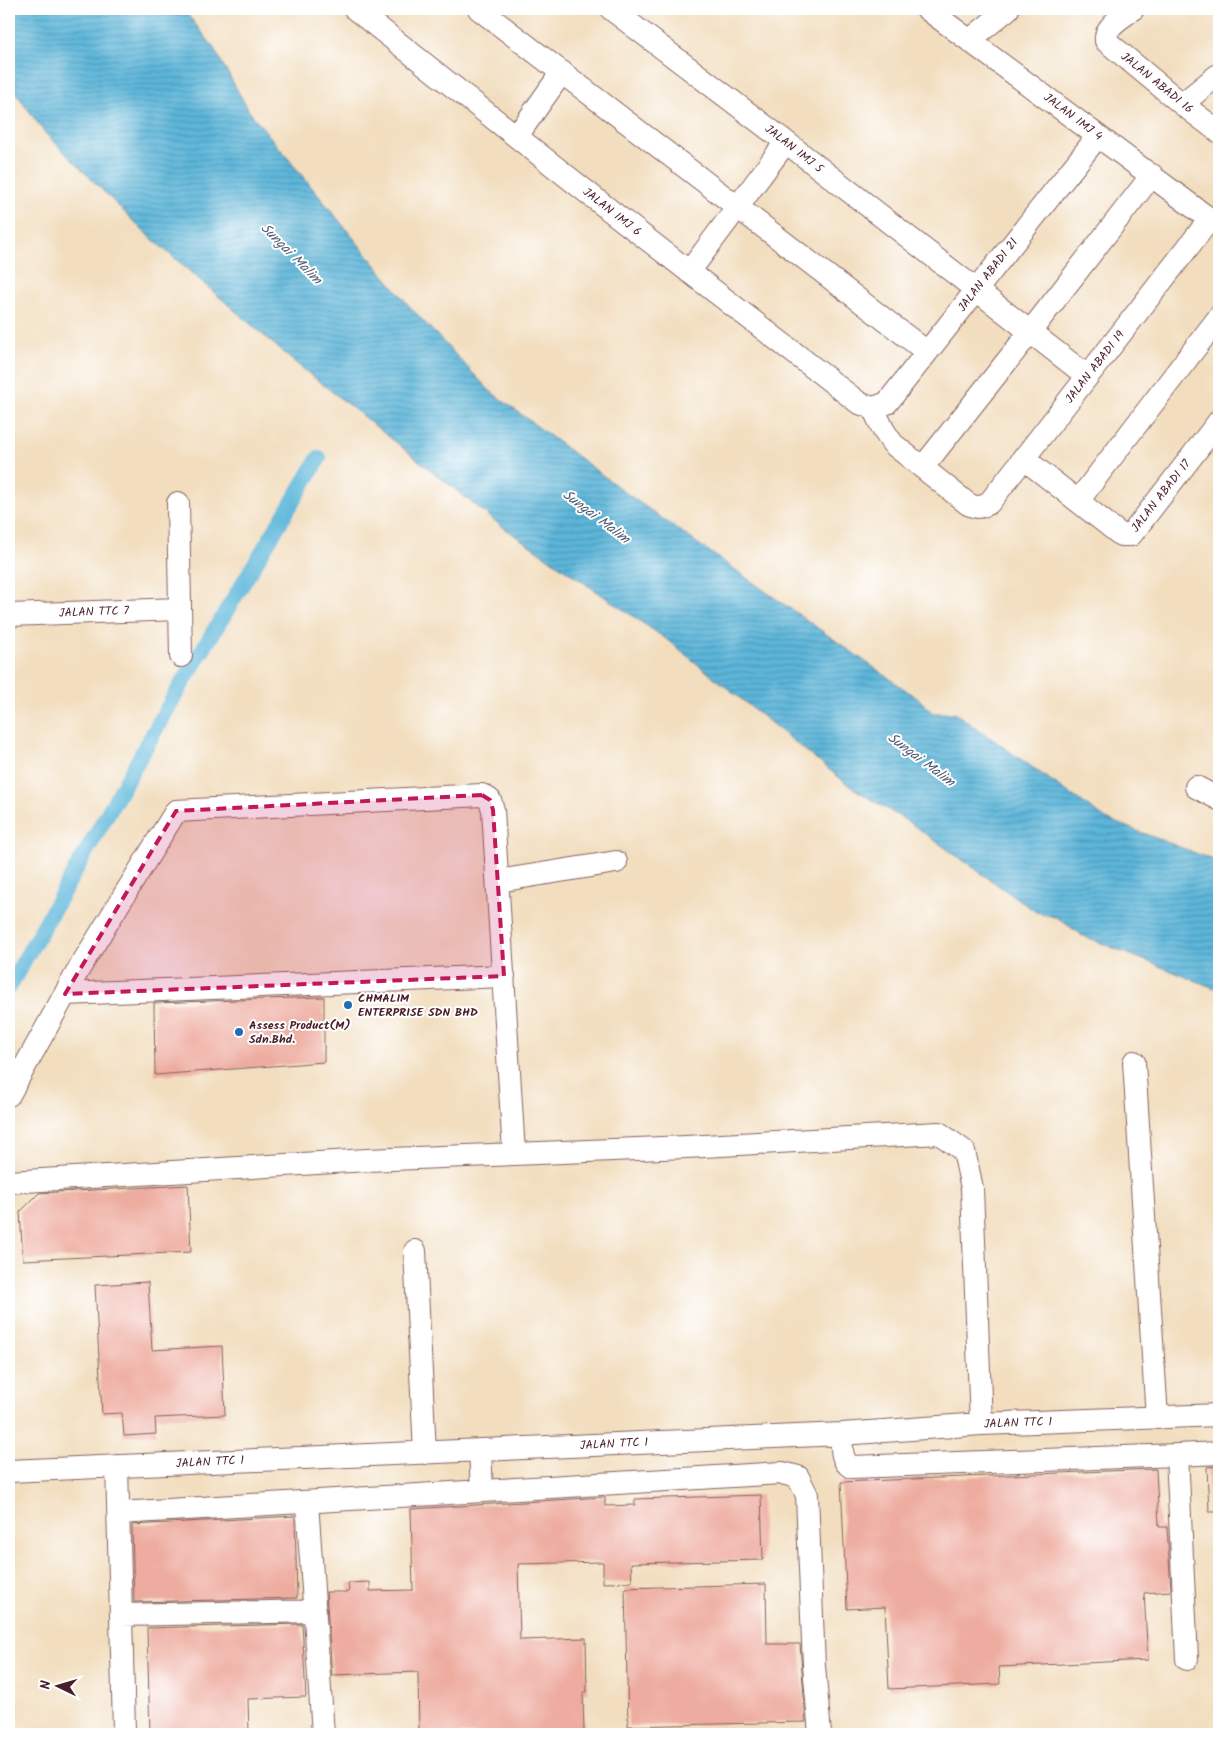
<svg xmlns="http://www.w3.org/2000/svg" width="1228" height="1743" font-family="Kalam,sans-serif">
<defs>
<pattern id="water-rules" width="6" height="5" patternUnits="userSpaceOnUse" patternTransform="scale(1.25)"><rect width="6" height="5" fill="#5cb6da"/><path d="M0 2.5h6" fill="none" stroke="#4e93b1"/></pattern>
</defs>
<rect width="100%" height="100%" fill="#fff"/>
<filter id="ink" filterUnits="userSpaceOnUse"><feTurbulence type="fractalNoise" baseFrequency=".02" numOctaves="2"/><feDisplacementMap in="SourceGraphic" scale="10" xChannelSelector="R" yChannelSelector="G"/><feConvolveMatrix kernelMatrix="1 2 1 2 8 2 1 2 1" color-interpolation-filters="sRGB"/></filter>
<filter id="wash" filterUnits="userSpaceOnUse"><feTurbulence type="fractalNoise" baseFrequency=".0096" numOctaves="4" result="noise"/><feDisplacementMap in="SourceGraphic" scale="20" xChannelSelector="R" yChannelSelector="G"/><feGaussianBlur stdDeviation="1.12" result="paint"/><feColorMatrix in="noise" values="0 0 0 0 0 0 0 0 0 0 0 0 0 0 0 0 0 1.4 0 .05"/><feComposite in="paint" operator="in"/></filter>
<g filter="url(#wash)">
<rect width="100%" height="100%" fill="#f2debf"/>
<!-- water -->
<path fill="url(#water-rules)" stroke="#536a82" d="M9,9H183L212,45L249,111L411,308L490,391L633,498L920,700L933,713H955L1106,819L1219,862V990L1081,935L1058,918L1036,912L910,823L851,787L666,639L500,525L292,360L142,230L45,133L9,83Z"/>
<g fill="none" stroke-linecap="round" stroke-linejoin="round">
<!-- canal -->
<path stroke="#5cb6da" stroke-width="16" d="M9,987L174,697L319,458"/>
</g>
<g id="blocks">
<!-- building -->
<path fill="#eeab9f" d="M324,997V1062L155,1075L154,1003Z
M188,1185L191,1252L23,1260L20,1212L39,1193Z
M148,1282L152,1350L222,1346L225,1415L155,1418L156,1434L124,1436L122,1413L102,1414L95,1285Z
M1219,1466V1512H1209L1207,1467Z
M1156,1469L1159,1527H1167L1171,1591L1144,1593L1148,1660L999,1667L1000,1684L889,1689L885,1607L847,1609L841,1482Z
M761,1495L763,1560L631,1563L632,1582L603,1583V1562L518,1564L520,1640L586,1638L587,1692H583L584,1734H419L418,1672L332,1675L326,1592H349L348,1583L370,1582V1591L413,1590L411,1509L605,1497V1506L635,1505V1499Z
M295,1516L297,1598L134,1602L132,1525Z
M766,1584L767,1644H800L806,1722L628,1726L625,1588Z
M302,1624L306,1697L248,1699L249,1734H150L147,1628Z"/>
</g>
</g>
<g filter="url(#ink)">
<use href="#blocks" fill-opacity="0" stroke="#85625f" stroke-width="1"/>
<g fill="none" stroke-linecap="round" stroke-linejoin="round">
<!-- minor casing -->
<g stroke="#85625f" stroke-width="24">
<path id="minor" d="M355,9L612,212L859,403L873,408L887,403L1098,136
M479,9L927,352
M611,9L786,142L1087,376
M927,9L1219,226
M1133,9C1122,18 1104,26 1106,41L1182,104L1219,132
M970,40L1008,9
M1182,104L1219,74
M517,136L562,72
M689,272L786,142
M873,408L884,431L893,444L968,504C976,508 981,508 989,503L1210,219
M1023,458L1121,535H1131L1219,421
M923,467L1030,332L1152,175
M1078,501L1219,317
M178,503L181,656
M9,615L180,609
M1196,787L1219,799
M498,881L616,862
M65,994L504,976
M1134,1062L1157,1418
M9,1095L80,967L176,811L482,795L490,800L493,810L514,1154
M9,1182L367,1160L686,1147L939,1133L964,1151L972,1188L981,1424
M415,1251L425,1453
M842,1434C842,1447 840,1460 851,1467L1177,1455
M480,1450L482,1491
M117,1466L124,1730L125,1734
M9,1471L842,1434L981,1424L1219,1415
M307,1502L323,1734
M119,1513L782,1473L798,1477L807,1495L814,1666L820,1734
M121,1615L315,1611
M1187,1659L1177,1455L1219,1453"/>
</g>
<!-- minor -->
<use href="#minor" stroke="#fff" stroke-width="22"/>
</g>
</g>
<!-- marked area -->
<path fill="#c2185b" fill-opacity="0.2" stroke="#c2185b" stroke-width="4" stroke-dasharray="10 6" stroke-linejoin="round" d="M482,795L490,800L493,810L504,976L65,994L176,811Z"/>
<!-- markers -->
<g fill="#1f6fb2" stroke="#fff" stroke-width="2">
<circle cx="348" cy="1005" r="5"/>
<circle cx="239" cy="1032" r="5"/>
</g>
<g text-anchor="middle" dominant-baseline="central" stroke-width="4" stroke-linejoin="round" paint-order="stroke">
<!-- street labels -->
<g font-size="12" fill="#4a1f2b" stroke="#fff">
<text transform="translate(1157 83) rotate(39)">JALAN ABADI 16</text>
<text transform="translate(1073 117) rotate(37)">JALAN IMJ 4</text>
<text transform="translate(794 149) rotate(38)">JALAN IMJ 5</text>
<text transform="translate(612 212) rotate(38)">JALAN IMJ 6</text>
<text transform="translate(988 275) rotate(-52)">JALAN ABADI 21</text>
<text transform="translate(1095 367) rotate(-52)">JALAN ABADI 19</text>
<text transform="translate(1161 496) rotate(-52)">JALAN ABADI 17</text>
<text transform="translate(94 612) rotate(-2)">JALAN TTC 7</text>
<text transform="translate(1018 1423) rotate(-2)">JALAN TTC 1</text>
<text transform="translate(614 1444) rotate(-3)">JALAN TTC 1</text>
<text transform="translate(210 1462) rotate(-3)">JALAN TTC 1</text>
</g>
<!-- poi labels -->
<g font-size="12" font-weight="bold" fill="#4a1f2b" stroke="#fff" text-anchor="start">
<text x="358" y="998">CHMALIM<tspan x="358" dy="14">ENTERPRISE SDN BHD</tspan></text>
<text x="249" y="1025">Assess Product(M)<tspan x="249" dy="14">Sdn.Bhd.</tspan></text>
</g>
<!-- water labels -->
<g font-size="14" font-style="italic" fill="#515b71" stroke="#fff">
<text transform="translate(291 254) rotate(45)">Sungai Malim</text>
<text transform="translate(596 517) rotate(37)">Sungai Malim</text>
<text transform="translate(921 760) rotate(37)">Sungai Malim</text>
</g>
</g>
<!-- margin -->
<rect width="1228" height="1743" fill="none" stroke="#fff" stroke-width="30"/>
<!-- north arrow -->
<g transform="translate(58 1686) rotate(275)" stroke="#ffffff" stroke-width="4" paint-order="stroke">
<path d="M0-4L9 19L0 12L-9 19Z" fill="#4a1f2b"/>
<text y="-8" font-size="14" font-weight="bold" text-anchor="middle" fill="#4a1f2b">N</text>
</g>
</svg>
